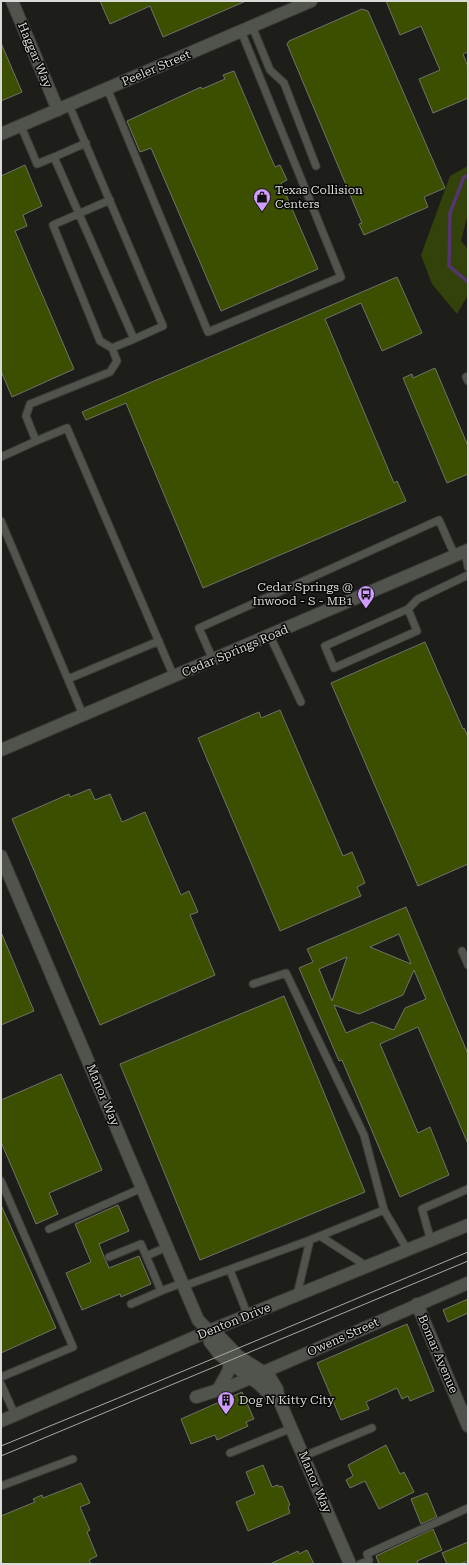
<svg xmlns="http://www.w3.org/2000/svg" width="469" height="1565" font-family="'Roboto Serif',serif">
<rect width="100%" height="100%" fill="#1d1e1a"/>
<!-- green -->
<path fill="#33410a" d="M468,166V214L461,241L468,249V295L457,314L432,284L421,255L450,176Z"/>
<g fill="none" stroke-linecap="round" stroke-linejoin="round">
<!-- stream -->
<path stroke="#54356f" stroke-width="3.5" d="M468,175L464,177L450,213L449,266L468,282"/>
</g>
<!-- building -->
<path fill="#3c4f00" stroke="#70726c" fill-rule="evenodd" d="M100,1H246L163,37L150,6L110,24Z
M386,1H468V52L463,54L468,67V98L433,113L419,79L440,70L421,26L400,35Z
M362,9L368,11L445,188L424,197L428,207L364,235L359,224L362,223L287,44L289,41Z
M1,43L22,92L1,101Z
M234,71L275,167L280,165L287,180L281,183L318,269L221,311L151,148L140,152L127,121L201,87L202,89L225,79L223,75Z
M25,165L42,206L23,215L27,226L15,231L74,369L12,397L1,371V176Z
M397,277L422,333L382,351L361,303L325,319L394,483L397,481L406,501L203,588L126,403L86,420L82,412Z
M435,368L468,446V474L447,483L403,378L412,374L413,378Z
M425,642L463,729L464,728L468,737V864L418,886L331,683Z
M280,710L343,856L352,852L365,883L357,887L361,896L280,931L198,738L259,712L261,718Z
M90,789L95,800L110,794L122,822L145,812L181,895L189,891L198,912L190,915L215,975L100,1025L12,819L69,794L70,797Z
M406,907L468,1054V1144L418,1027L380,1044L418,1133L430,1127L449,1175L400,1197L342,1060L339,1061L299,968L313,962L307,949ZM399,934L411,964L370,947ZM347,957L332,1001L319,969ZM414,970L426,999L405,1008L394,1030L372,1022L346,1033L334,1005L359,1014L403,995Z
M1,932L34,1011L1,1025Z
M284,996L365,1192L200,1260L120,1064Z
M61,1074L102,1170L49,1193L58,1214L36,1224L1,1142V1100Z
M1,1205L56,1328L1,1353Z
M118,1205L129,1231L99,1244L105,1259L109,1268L139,1256L151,1284L121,1297L120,1294L82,1310L66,1273L91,1262L75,1224Z
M468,1299V1313L448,1322L443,1310Z
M407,1324L434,1391L410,1401L408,1396L402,1399L397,1388L366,1402L369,1409L341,1420L317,1363Z
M242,1392L254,1419L246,1422L248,1426L217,1440L215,1435L191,1444L181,1419Z
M386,1445L400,1474L404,1472L414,1492L379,1509L365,1481L350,1488L346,1480L353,1476L348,1465Z
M263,1465L272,1487L278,1485L279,1487L282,1486L290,1505L288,1506L290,1513L248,1531L236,1502L255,1494L246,1472Z
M81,1483L90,1503L80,1507L90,1530L87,1532L97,1556L89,1560L91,1564H1V1516L35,1502L33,1499L42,1495L43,1498Z
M427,1493L437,1517L421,1524L411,1499Z
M433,1529L442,1550L417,1561L418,1564H379L376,1556Z
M468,1542V1561L460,1564H447L442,1553Z
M307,1550L314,1564H270L298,1551L299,1554Z"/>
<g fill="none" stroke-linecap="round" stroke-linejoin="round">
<!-- lane casing -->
<g stroke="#3a3b38" stroke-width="9">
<path id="lane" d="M252,26L270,70L284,83L316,166
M107,88L208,332L341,277L241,31
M21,126L37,164L54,157L134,339L163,326L69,105
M54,157L86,143
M110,200L53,225L100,341L112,348L117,361L110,372L30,404L26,416L36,441L67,428L174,677
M112,348L134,339
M468,376L466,377L468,381
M1,457L36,441
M1,521L83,715
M465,552L468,567
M408,609L417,631L334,668L325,646L408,609L418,599L468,575
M270,636L301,702
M213,660L199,628L439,520L455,556
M68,679L159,641
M462,951L468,965
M253,984L286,973L364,1135L384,1210L408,1251
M1,1181L73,1347L1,1377
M49,1229L142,1188
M320,1236L368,1267
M431,1241L422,1209L468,1189
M146,1256L167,1247
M109,1257L141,1244L161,1291L131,1304
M230,1270L248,1316
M184,1286L310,1240L384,1210
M161,1291L182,1283
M297,1295L310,1240
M1,1384L15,1415
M230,1453L292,1428
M304,1456L372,1428
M1,1486L73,1459
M360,1564L369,1560L367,1554L468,1508"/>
</g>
<!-- street casing -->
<g stroke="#3a3b38" stroke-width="14">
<path id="street" d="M12,1L58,110
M1,134L311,1
M417,1304L468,1426
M218,1390L228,1372L230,1363
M196,1397L234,1385L468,1283"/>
</g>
<!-- secondary casing -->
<g stroke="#3a3b38" stroke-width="14">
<path id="secondary" d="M1,750L468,550
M1,856L198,1320L209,1331L219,1336L238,1356L263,1372L271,1379L277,1389L279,1400L350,1564
M209,1331L210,1342L220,1355L260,1385L271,1396L279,1400
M1,1421L209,1331L468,1225"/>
</g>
<!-- lane -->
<use href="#lane" stroke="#51534d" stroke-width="7"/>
<!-- street -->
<use href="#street" stroke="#51534d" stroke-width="12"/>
<!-- secondary -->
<use href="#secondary" stroke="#51534d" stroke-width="12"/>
<!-- tram -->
<path stroke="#a8a9a5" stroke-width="1" d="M1,1446C157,1383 312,1317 468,1252
M1,1456L468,1261"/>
</g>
<!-- icons -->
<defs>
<g id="shop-pin" transform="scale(0.9)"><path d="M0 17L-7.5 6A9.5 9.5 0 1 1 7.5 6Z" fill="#d09dfe" stroke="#070806"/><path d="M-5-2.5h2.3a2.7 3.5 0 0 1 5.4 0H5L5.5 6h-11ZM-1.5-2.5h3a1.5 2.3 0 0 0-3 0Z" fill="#111"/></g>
<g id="bus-pin" transform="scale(0.9)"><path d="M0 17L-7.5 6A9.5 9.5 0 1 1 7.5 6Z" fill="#d09dfe" stroke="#070806"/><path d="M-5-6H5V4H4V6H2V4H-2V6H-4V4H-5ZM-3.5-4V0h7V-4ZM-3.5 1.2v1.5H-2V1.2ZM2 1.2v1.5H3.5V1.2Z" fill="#111"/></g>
<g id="building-pin" transform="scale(0.9)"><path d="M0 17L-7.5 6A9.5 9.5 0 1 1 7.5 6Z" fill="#d09dfe" stroke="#070806"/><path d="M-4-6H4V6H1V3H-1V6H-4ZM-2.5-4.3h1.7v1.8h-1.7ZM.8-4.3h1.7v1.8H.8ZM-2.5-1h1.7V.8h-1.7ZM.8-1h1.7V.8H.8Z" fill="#111"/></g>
</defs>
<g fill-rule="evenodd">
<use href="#shop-pin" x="262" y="197"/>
<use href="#bus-pin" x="366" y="594"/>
<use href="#building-pin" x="226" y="1400"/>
</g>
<g text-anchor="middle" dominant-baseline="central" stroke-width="3" stroke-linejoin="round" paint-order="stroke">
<!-- street labels -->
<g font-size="12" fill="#dadbd8" stroke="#070806">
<text transform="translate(35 55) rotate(67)">Haggar Way</text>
<text transform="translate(156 68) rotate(-23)">Peeler Street</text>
<text transform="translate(235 651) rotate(-23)">Cedar Springs Road</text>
<text transform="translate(103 1095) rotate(67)">Manor Way</text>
<text transform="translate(234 1321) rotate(-22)">Denton Drive</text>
<text transform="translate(343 1337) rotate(-24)">Owens Street</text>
<text transform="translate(438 1354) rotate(67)">Bomar Avenue</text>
<text transform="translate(315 1482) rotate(67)">Manor Way</text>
</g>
<!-- poi labels -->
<g font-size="12" fill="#dadbd8" stroke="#070806" text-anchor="start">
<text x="275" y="190">Texas Collision<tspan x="275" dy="14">Centers</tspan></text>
<text x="353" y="587" text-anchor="end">Cedar Springs @<tspan x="353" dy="14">Inwood - S - MB1</tspan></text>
<text x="239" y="1400">Dog N Kitty City</text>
</g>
</g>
<!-- border -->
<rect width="469" height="1565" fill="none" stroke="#dadbd8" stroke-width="4"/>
</svg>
